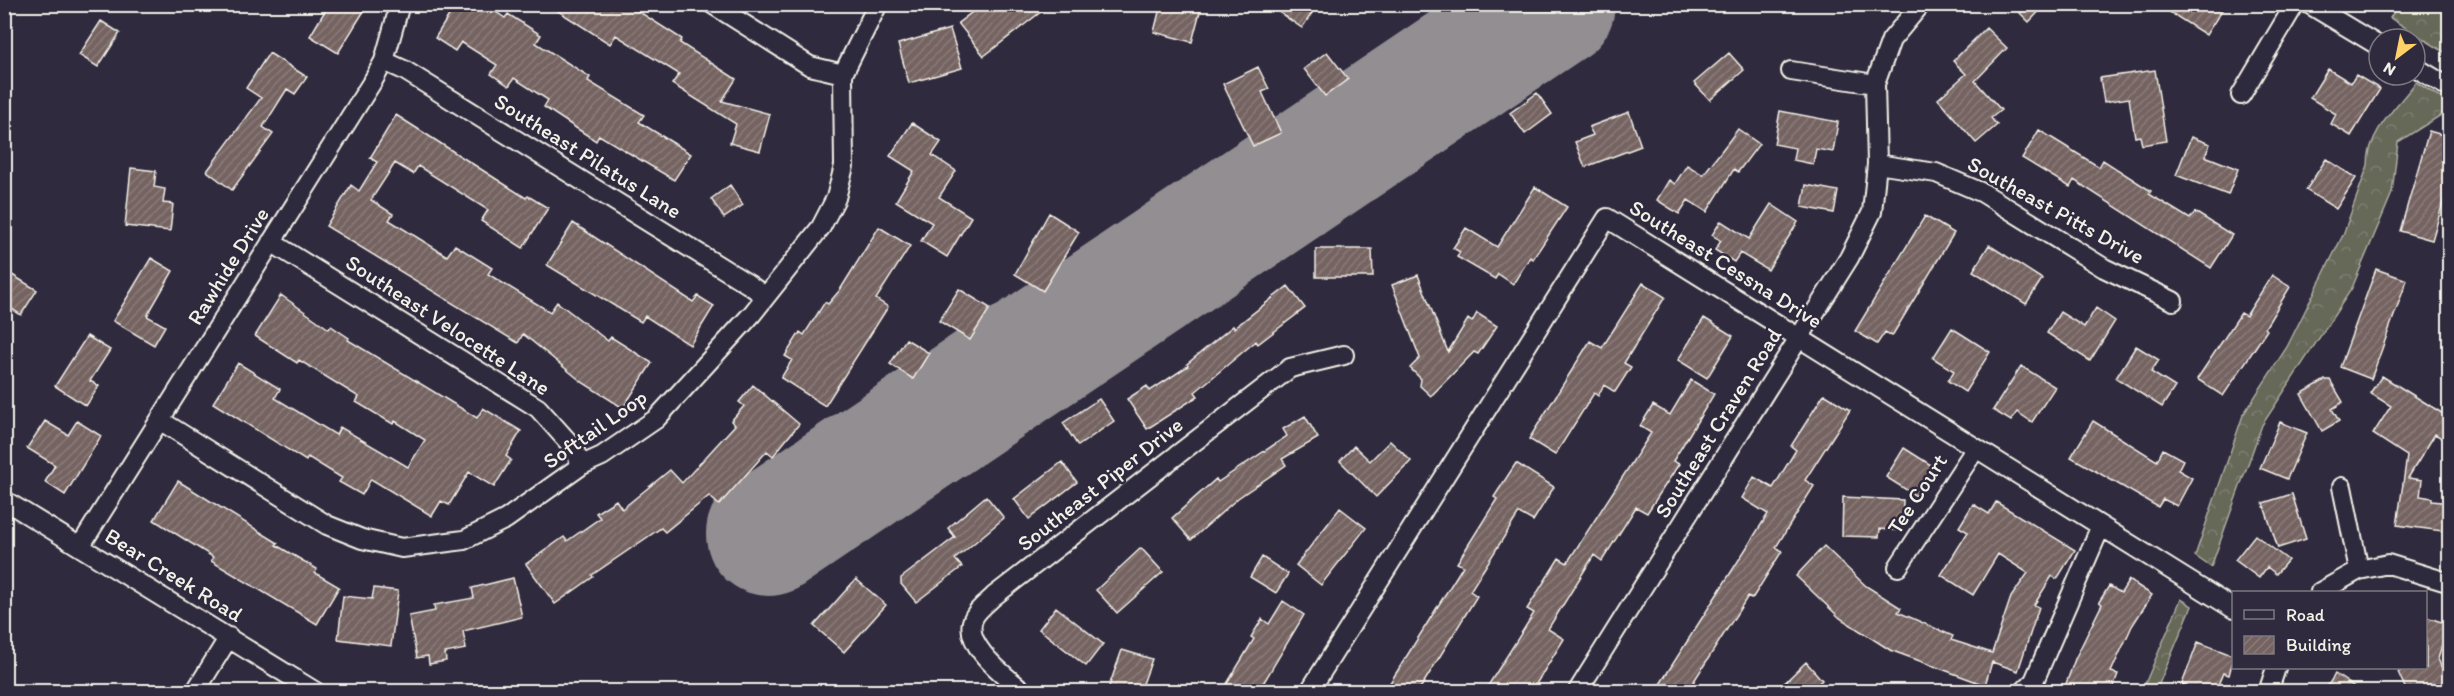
<svg xmlns="http://www.w3.org/2000/svg" width="2454" height="696" font-family="Itim,sans-serif">
<defs>
<pattern id="forest-crowns" width="20" height="18" patternUnits="userSpaceOnUse" patternTransform="scale(1.5)"><rect width="20" height="18" fill="#666859"/><path d="M2 6a3 3 0 1 1 6 0M12 15a3 3 0 1 1 6 0" fill="none" stroke="#7c7e71"/></pattern>
<pattern id="building-hatch" width="6" height="6" patternUnits="userSpaceOnUse" patternTransform="scale(1.5)"><rect width="6" height="6" fill="#756362"/><path d="M-1 1l2-2M0 6l6-6M5 7l2-2" fill="none" stroke="#897a78"/></pattern>
</defs>
<rect width="100%" height="100%" fill="#2f2a3d"/>
<filter id="ink" filterUnits="userSpaceOnUse"><feTurbulence type="fractalNoise" baseFrequency=".0167" numOctaves="2"/><feDisplacementMap in="SourceGraphic" scale="12" xChannelSelector="R" yChannelSelector="G"/><feConvolveMatrix kernelMatrix="1 2 1 2 8 2 1 2 1" color-interpolation-filters="sRGB"/></filter>
<g filter="url(#ink)">
<!-- forest -->
<path fill="url(#forest-crowns)" stroke="#adaca0" stroke-width="1.5" d="M2398,5H2449V55L2390,18Z
M2416,82L2443,99L2449,110L2398,142L2392,193L2352,288L2262,425L2211,567L2195,556L2243,415L2287,347L2343,235L2368,165C2368,131 2396,108 2416,82Z
M2181,599L2192,606L2156,691H2142Z"/>
<g fill="none" stroke-linecap="round" stroke-linejoin="round">
<!-- runway -->
<path stroke="#928e92" stroke-width="124" d="M768,534L1553,4"/>
</g>
<!-- building -->
<path fill="url(#building-hatch)" stroke="#f4f1e8" stroke-width="1.5" d="M329,4H353L364,11L338,53L310,36Z
M456,4H484L505,18L508,14L541,35L536,43L590,77L588,81L644,115L639,122L691,154L674,180L599,135L596,141L576,128L544,107L548,100L514,78L509,86L491,74L497,65L461,42L455,51L435,38Z
M547,4H627L682,39L680,43L736,79L722,101L770,114L760,151L730,143L736,124L672,84L679,74L616,35L610,44Z
M983,4H1051L984,56L958,23Z
M1161,4H1202L1192,42L1154,32Z
M1267,4H1318L1302,28Z
M2011,4H2046L2029,22Z
M2157,4H2214L2222,10L2206,35Z
M101,21L120,33L98,67L79,55Z
M1986,28L2007,48L1975,81L2001,110L1991,118L1997,125L1976,143L1938,99L1966,74L1953,61Z
M950,29L962,68L909,83L898,44Z
M1327,52L1348,79L1325,96L1304,69Z
M269,53L307,77L295,94L287,89L263,127L273,134L232,190L207,171L261,98L246,88Z
M1729,53L1744,70L1710,100L1694,83Z
M1258,67L1269,89L1262,92L1281,133L1253,146L1223,84Z
M2328,69L2351,83L2356,75L2380,89L2351,136L2331,124L2336,114L2310,98Z
M2155,70L2166,141L2142,145L2140,136L2135,137L2129,98L2104,102L2100,78Z
M1537,93L1552,114L1525,134L1510,113Z
M1780,111L1838,122L1833,152L1816,149L1813,164L1793,160L1795,148L1774,144Z
M1629,112L1641,146L1585,167L1575,142L1593,135L1589,127Z
M396,115L526,198L528,196L548,208L523,248L481,221L488,210L418,166L413,174L395,163L371,200L393,214L389,220L447,256L455,245L492,268L488,274L550,312L557,302L608,341L611,337L652,363L623,408L582,382L523,334L518,343L326,226L351,185L359,191L377,162L370,158Z
M912,123L941,142L932,155L956,171L939,197L971,217L947,257L921,241L932,223L896,201L914,171L890,156Z
M1738,129L1759,144L1738,172L1734,169L1707,212L1688,200L1679,214L1657,200L1669,180L1675,184L1687,165L1703,175Z
M2039,130L2099,167L2103,160L2151,191L2149,194L2190,219L2195,212L2232,235L2211,268L2074,180L2070,187L2022,158Z
M2429,131L2450,137V179L2432,240L2400,231Z
M2191,137L2210,144L2205,156L2238,169L2228,195L2176,175Z
M2326,159L2356,178L2336,209L2306,190Z
M131,168L156,171L154,187L165,189L163,203L173,204L170,231L125,226Z
M730,185L743,205L724,218L711,199Z
M1806,185L1838,191L1834,213L1802,207Z
M1535,187L1567,207L1533,259L1530,257L1513,284L1498,274L1495,279L1457,257L1460,252L1453,248L1466,228L1497,247Z
M1771,204L1798,222L1768,270L1740,253L1734,262L1715,250L1721,241L1712,235L1721,221L1749,239Z
M1049,213L1079,232L1043,291L1015,274Z
M1925,216L1954,233L1892,336L1885,332L1877,344L1855,331Z
M573,223L693,302L698,296L714,306L690,345L645,316L641,322L547,265Z
M879,227L910,246L876,299L888,307L825,406L781,378L792,360L785,356L800,332L804,335L825,302L828,304L840,290Z
M1989,245L2042,279L2026,304L1973,271Z
M1316,249H1372L1373,277H1316Z
M151,258L173,271L147,316L165,326L154,345L113,321Z
M2376,269L2407,280L2371,379L2340,367Z
M4,270L37,290L21,315L4,304Z
M1418,275L1448,352L1468,319L1472,322L1477,313L1497,326L1478,354L1474,352L1431,396L1420,386L1421,379L1410,368L1420,358L1392,285Z
M2272,275L2290,287L2265,328L2267,330L2223,396L2197,379L2241,313L2246,316Z
M1643,283L1665,297L1624,363L1631,367L1615,392L1604,385L1598,396L1594,393L1555,455L1529,439L1590,341L1602,348Z
M1288,286L1305,308L1258,344L1256,341L1195,392L1198,396L1147,429L1127,399L1147,386L1150,391L1188,366L1187,364L1233,326L1234,328Z
M959,289L990,308L970,340L939,321Z
M281,295L329,329L331,326L349,338L348,340L477,418L483,408L521,431L506,456L511,460L494,487L469,472L449,505L441,501L432,516L371,479L362,495L339,482L342,478L308,457L306,461L213,403L238,363L280,389L275,398L336,435L340,427L408,467L425,440L395,421L393,424L356,402L359,397L299,360L297,363L255,336Z
M2096,308L2115,321L2090,361L2047,333L2060,312L2084,327Z
M1704,318L1733,336L1707,378L1678,360Z
M1952,328L1990,352L1965,392L1948,381L1954,371L1933,358Z
M87,336L110,350L90,381L99,386L86,406L55,386Z
M906,339L929,353L913,379L890,364Z
M2136,346L2159,360L2151,372L2175,387L2162,407L2116,378Z
M2021,366L2055,387L2032,422L2017,412L2011,421L1993,410Z
M2382,376L2450,418V443L2435,434L2408,478L2422,480L2420,496L2432,498V501L2450,503V532L2397,525L2407,456L2373,434L2391,406L2370,393Z
M1691,380L1714,394L1673,461L1679,464L1647,513L1636,507L1602,561L1594,555L1548,629L1564,639L1531,692H1484L1534,613L1527,609L1559,558L1567,563L1651,433L1640,426L1653,405L1670,415Z
M2325,380H2330L2343,402L2332,409L2339,421L2322,431L2301,394Z
M753,385L799,424L773,456L767,451L719,505L709,496L665,532L661,528L592,575L593,577L555,604L526,564L564,537L567,541L600,518L596,513L616,500L622,509L670,470L682,483L735,425L731,421L744,406L739,402Z
M1824,394L1850,410L1805,480L1814,486L1776,547L1782,551L1752,599L1748,596L1687,692H1655L1768,514L1742,498L1754,477L1773,488L1796,450L1791,446Z
M1099,399L1114,421L1078,446L1063,423Z
M1305,416L1318,438L1282,459L1286,465L1238,498L1191,540L1172,518L1216,479L1218,482L1287,436L1283,429Z
M45,421L68,435L77,421L101,436L65,495L45,482L55,465L27,448Z
M2093,421L2157,461L2163,449L2183,460L2178,470L2192,478L2177,506L2163,499L2158,507L2071,457Z
M2280,422L2307,433L2287,479L2260,468Z
M1390,441L1411,461L1376,497L1340,461L1354,446L1370,461Z
M1904,448L1934,467L1916,496L1886,477Z
M1062,462L1077,482L1029,519L1014,499Z
M1516,463L1554,487L1533,521L1519,513L1470,591L1477,596L1418,692H1397L1388,686L1463,566L1457,563L1497,499L1494,497Z
M178,481L278,543L276,545L317,569L315,573L339,587L317,624L211,561L213,557L154,520Z
M2292,494L2306,539L2278,548L2263,503Z
M986,496L1004,518L955,559L962,567L916,602L901,584V578L955,537L948,528Z
M1843,497L1903,500L1902,531L1880,529L1879,537L1842,536Z
M1996,502L2075,550L2057,579L2052,576L2034,605L2039,607L2018,671L1992,662L1985,685L1890,650L1840,618L1796,576L1824,546L1866,586L1901,608L1898,612L1953,636L1951,640L1992,653L2011,597L2028,573L1998,554L1973,595L1941,575L1968,532L1959,527L1973,504L1989,514Z
M1340,508L1366,528L1321,585L1296,565Z
M2255,535L2288,560L2276,574L2267,567L2259,578L2235,560Z
M1141,548L1163,572L1117,613L1096,590Z
M1262,557L1288,574L1276,593L1250,577Z
M513,578L522,617L463,631L466,649L445,653L446,661L429,664L428,656L417,658L409,616L435,611L434,605L474,598L472,588Z
M856,579L886,605L844,652L814,626Z
M2129,580L2152,595L2132,626L2111,672L2118,674L2111,692H2063L2075,659L2102,604L2099,602L2109,586L2121,593Z
M374,588L398,591L391,646L338,639L343,596L372,599Z
M1283,601L1304,615L1258,692H1222L1254,639L1251,637L1262,619L1269,624Z
M1056,607L1103,644L1086,666L1039,629Z
M2426,617L2448,624L2438,659L2449,685L2434,692H2407L2398,672L2407,668H2426Z
M2198,642L2234,656L2229,675L2223,673L2215,692H2201L2182,684Z
M1122,650L1152,659L1140,692H1107Z
M1806,662L1822,680L1810,692H1775Z
M2335,674L2362,692H2324Z"/>
<g fill="none" stroke-linecap="round" stroke-linejoin="round">
<!-- minor casing -->
<g stroke="#f4f1e8" stroke-width="22">
<path id="minor" d="M712,4L810,66L843,74
M2309,4L2379,46
M384,61L404,70L748,284L765,296
M2415,67L2450,88
M1791,71L1875,84
M2241,95L2295,4
M1877,164L1936,173L1983,193L2104,268L2173,301
M271,242L538,408L572,446L582,465
M161,421L327,525L362,539L402,548L464,540L506,519L582,465L602,456L656,419L752,314L821,227L836,198L844,166L843,74L878,4
M2342,487L2359,570
M4,500L316,692
M81,545L374,79L384,61L400,4
M1898,567L1976,448
M2320,592L2359,570L2388,564L2450,583
M195,692L229,637
M1024,692C1007,677 960,644 974,617C978,609 988,602 994,596L1290,368L1344,355
M1309,692L1607,218L2234,609
M1577,692L1849,258L1872,212L1877,164L1875,84L1891,40L1921,4
M2023,692L2034,681L2100,528
M2268,692L2276,668"/>
</g>
<!-- minor -->
<use href="#minor" stroke="#2f2a3d" stroke-width="18"/>
</g>
</g>
<g text-anchor="middle" dominant-baseline="central" stroke-width="5" stroke-linejoin="round" paint-order="stroke">
<!-- street labels -->
<g font-size="22" fill="#f4f1e8" stroke="#2f2a3d">
<text transform="translate(588 156) rotate(32)">Southeast Pilatus Lane</text>
<text transform="translate(2056 210) rotate(29)">Southeast Pitts Drive</text>
<text transform="translate(1726 264) rotate(32)">Southeast Cessna Drive</text>
<text transform="translate(228 266) rotate(-58)">Rawhide Drive</text>
<text transform="translate(448 325) rotate(33)">Southeast Velocette Lane</text>
<text transform="translate(1718 423) rotate(-58)">Southeast Craven Road</text>
<text transform="translate(595 429) rotate(-35)">Softtail Loop</text>
<text transform="translate(1100 484) rotate(-38)">Southeast Piper Drive</text>
<text transform="translate(1917 494) rotate(-57)">Tee Court</text>
<text transform="translate(174 575) rotate(32)">Bear Creek Road</text>
</g>
</g>
<!-- margin -->
<rect width="2454" height="696" fill="none" stroke="#2f2a3d" stroke-width="24"/>
<rect x="12" y="12" width="2430" height="672" fill="none" stroke="#f4f1e8" stroke-width="2" filter="url(#ink)"/>
<!-- legend -->
<rect x="2232" y="591" width="195" height="78" fill="#2f2a3d" stroke="#7e7a81" stroke-width="1.5"/>
<rect x="2244" y="610" width="30" height="9" fill="#2f2a3d" stroke="#7e7a81" stroke-width="1.5"/>
<text x="2286" y="621" font-size="18" fill="#f4f1e8">Road</text>
<rect x="2244" y="636" width="30" height="18" fill="url(#building-hatch)" stroke="#7e7a81" stroke-width="1.5"/>
<text x="2286" y="651" font-size="18" fill="#f4f1e8">Building</text>
<!-- north arrow -->
<g transform="translate(2397 57) rotate(212)"><circle r="28" fill="#2f2a3d" stroke="#7e7a81" stroke-width="1.5"/>
<path d="M0-4.5L10 22L0 15L-10 22Z" fill="#ffd166"/>
<text y="-9" font-size="16" font-weight="bold" text-anchor="middle" fill="#f4f1e8">N</text>
</g>
</svg>
